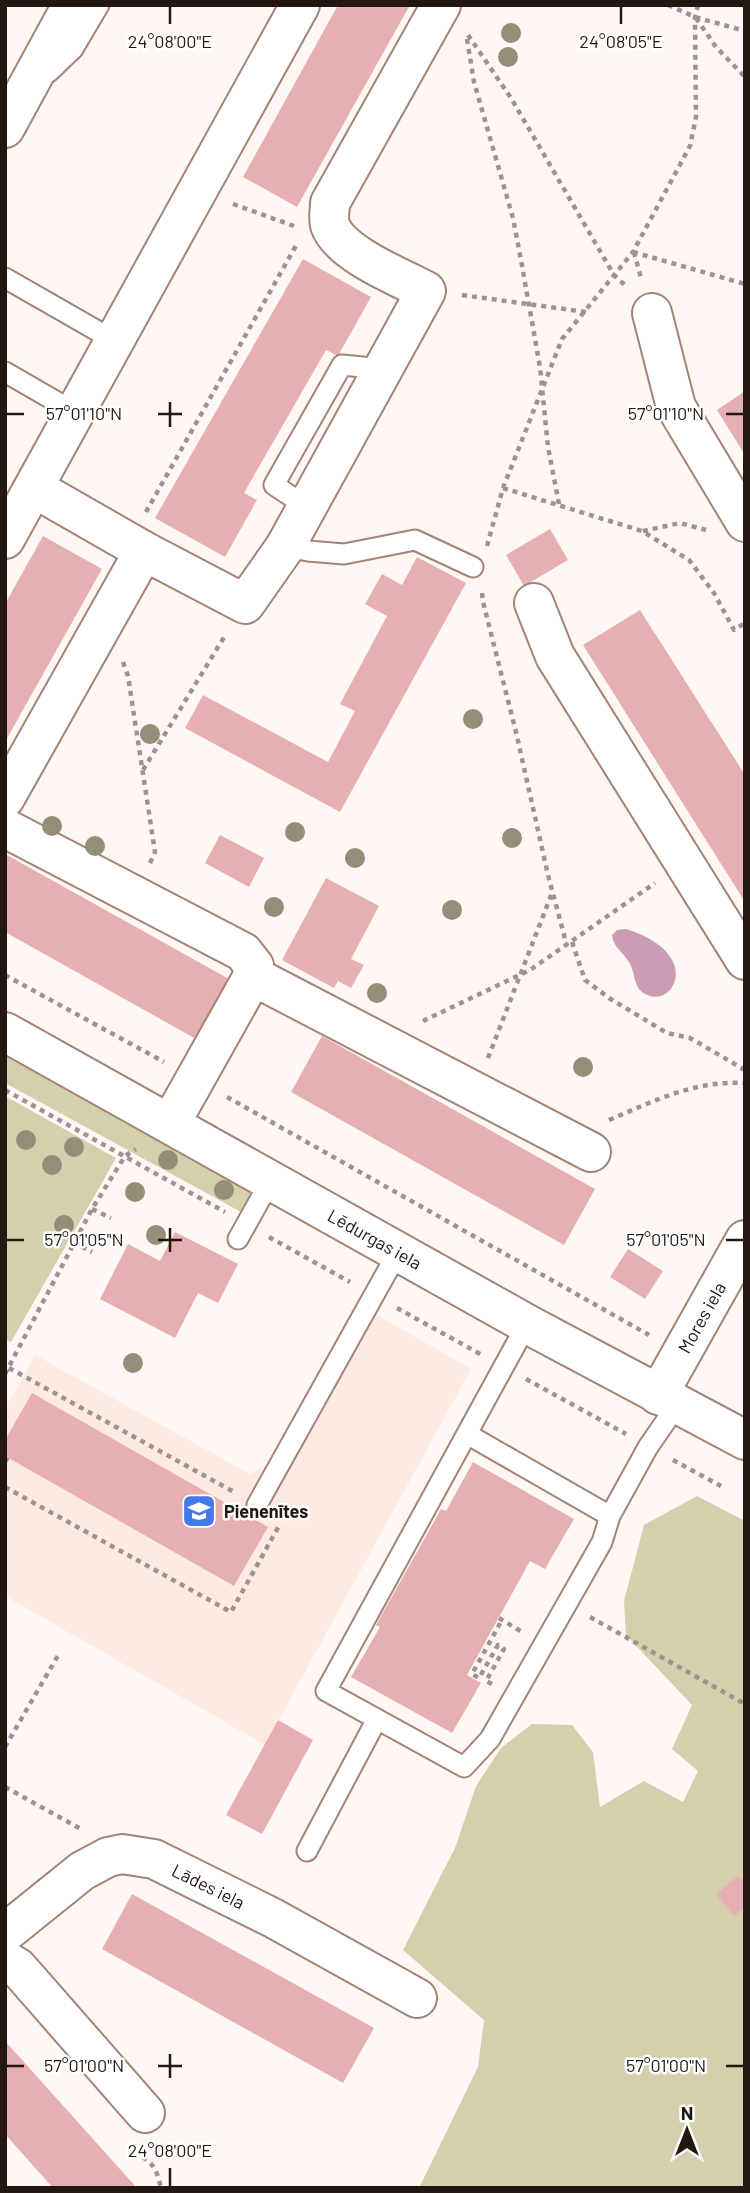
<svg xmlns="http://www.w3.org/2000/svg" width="750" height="2193" font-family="Barlow,sans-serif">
<rect width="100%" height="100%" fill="#fef7f4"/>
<!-- built -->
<path fill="#fceae3" d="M356,1303L471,1369L265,1745L5,1596V1409L35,1355L250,1474L266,1465Z"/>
<!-- green -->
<path fill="#d4cfad" d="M5,1055L253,1190L241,1212L5,1083Z
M5,1096L116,1158L11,1342L5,1339Z
M697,1496L745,1521V2188H419L478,2067L484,2020L403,1950L455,1848L476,1786L501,1748L532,1724L572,1725L593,1752L600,1807L644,1781L683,1802L698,1771L672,1749L692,1705L626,1635L624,1601L644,1525Z"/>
<!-- water -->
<path fill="#cb9db4" d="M626,929C707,954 672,1014 642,992C633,985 635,971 629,962C623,952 613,947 612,935L617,930Z"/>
<!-- building -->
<path fill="#e6b0b2" d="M338,5H410L297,207L243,177Z
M303,259L371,297L338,356L326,350L244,493L257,500L225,557L155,518Z
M745,391V455L717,410Z
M550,529L568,560L524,586L506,555Z
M43,536L102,569L5,742V604Z
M417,557L466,583L340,812L185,728L203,695L328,762L355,711L340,704L387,616L365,604L382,574L402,585Z
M640,610L745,775V902L583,645Z
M220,835L264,858L249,887L205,863Z
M5,854L229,979L196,1039L5,932Z
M326,878L379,906L351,959L364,965L351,988L338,981L334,988L282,960Z
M322,1036L595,1189L564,1245L291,1092Z
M175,1232L238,1264L218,1303L198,1293L175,1338L100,1299L128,1244L160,1261Z
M628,1249L663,1271L645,1299L610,1277Z
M32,1393L268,1527L234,1586L5,1456V1440Z
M473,1462L574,1519L545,1569L530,1561L467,1675L481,1683L452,1733L351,1677L380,1627L376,1625L441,1509L446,1511Z
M278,1720L313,1740L262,1834L226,1815Z
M738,1876L745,1884V1907L734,1916L716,1894Z
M132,1894L374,2028L343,2083L102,1949Z
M5,2041L137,2188H53L5,2134Z"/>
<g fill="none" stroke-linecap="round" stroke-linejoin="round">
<!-- lane casing -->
<g stroke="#a38476" stroke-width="23">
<path id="lane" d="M49,72L73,49L99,5
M5,278L115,341
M5,372L76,413
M307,507L274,485L342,365L383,369
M285,547L308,551L344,554L415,540L473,567
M238,1239L271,1180
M467,1434L610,1516L602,1542L490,1739L464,1767L326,1691L527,1324
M257,1505L398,1252
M610,1516L648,1447L677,1405
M307,1851L377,1719"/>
</g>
<!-- street casing -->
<g stroke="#a38476" stroke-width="42">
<g id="street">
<path d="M652,313L676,407L745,522"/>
<path d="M34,488L144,551"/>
<path d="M5,539L300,5"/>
<path d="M534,603L555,656L745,960"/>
<path d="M5,798L144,551L245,604L285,547L426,291C400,277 340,254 330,225C328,218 330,210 330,203L441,5"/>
<path d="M5,828L243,952L254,966L253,976L170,1124"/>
<path d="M253,976L591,1152"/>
<path id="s1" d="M5,1032L527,1324L745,1440"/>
<path id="s2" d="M658,1395L745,1240"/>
<path id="s3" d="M5,1933L82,1871L108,1857L122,1854L154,1859L273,1918L417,1998"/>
<path d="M5,1960L18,1968L145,2113"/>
</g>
</g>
<!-- primary casing -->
<g stroke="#a38476" stroke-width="42">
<path id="primary" d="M5,128L72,5"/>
</g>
<!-- path -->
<path stroke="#9d9490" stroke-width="4.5" stroke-dasharray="5 5" stroke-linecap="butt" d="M668,5L695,17L745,31
M696,18L716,47L745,77
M468,35L511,98L614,275L627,287
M467,39L474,82L513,218L521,260L540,367L548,447L559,504
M233,204L294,226
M633,252L745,284
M634,252L641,278
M462,295L586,312
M503,488L642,531L689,560L714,593L734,630L745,623
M146,512L298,242
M643,531L680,523L706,530
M487,546L503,488L562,339L633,252L690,146L696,117L695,17L698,5
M482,593L483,602L516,732L548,875L567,946
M123,662L128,676L155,852L150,863
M143,770L226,634
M572,942L585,980L609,998L667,1033L690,1038L745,1070
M5,975L164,1062
M423,1021L530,970L655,883
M488,1058L552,893
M5,1090L225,1212
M227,1097L649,1335
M609,1120C654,1101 695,1080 745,1083
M92,1209L111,1218
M269,1237L350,1282
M73,1242L92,1252
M397,1308L482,1355
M9,1368L234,1492
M5,1374L92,1209L125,1156L136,1149
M526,1379L626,1434
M673,1460L721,1486
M5,1462L8,1457
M5,1487L231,1612L280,1524
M590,1617L745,1704
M499,1618L522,1632
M492,1684L486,1681L504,1649L498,1645L479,1678L472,1674L502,1620
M5,1747L60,1652
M5,1787L81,1829
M134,2152C153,2162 156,2167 161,2188"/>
<!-- lane -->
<use href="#lane" stroke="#fff" stroke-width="19"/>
<!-- street -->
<use href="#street" stroke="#fff" stroke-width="38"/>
<!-- primary -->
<use href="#primary" stroke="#fff" stroke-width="38"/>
</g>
<!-- trees -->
<g fill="#948d77">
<circle cx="511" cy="33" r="10"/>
<circle cx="508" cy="57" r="10"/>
<circle cx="473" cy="719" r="10"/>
<circle cx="150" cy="734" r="10"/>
<circle cx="52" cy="826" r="10"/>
<circle cx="295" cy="832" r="10"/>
<circle cx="512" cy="838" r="10"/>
<circle cx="95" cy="846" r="10"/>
<circle cx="355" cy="858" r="10"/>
<circle cx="274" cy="907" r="10"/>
<circle cx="452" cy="910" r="10"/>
<circle cx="377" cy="993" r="10"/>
<circle cx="583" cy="1067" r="10"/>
<circle cx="26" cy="1140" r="10"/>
<circle cx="74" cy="1147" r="10"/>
<circle cx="168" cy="1160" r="10"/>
<circle cx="52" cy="1165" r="10"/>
<circle cx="224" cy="1190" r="10"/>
<circle cx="135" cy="1192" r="10"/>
<circle cx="64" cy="1225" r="10"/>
<circle cx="156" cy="1235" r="10"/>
<circle cx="133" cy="1363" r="10"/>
</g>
<!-- ticks -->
<path fill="none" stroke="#231712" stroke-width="2.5" d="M170,7V24M621,7V24M170,402V427M7,414H24M158,414H182M726,414H743M170,1228V1252M7,1240H24M158,1240H182M726,1240H743M170,2054V2078M7,2066H24M158,2066H182M726,2066H743M170,2168V2186"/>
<!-- icons -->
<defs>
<g id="school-square" transform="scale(1.75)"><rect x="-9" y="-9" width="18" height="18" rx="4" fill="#4579ea" stroke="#fff"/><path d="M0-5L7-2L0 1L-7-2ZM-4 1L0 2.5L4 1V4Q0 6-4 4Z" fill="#fff"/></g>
</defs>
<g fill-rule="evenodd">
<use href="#school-square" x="199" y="1511"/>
</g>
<g text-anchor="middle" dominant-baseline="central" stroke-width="5" stroke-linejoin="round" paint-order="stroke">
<!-- street labels -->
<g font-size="18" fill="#231712" stroke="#fff">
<text stroke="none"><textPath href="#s1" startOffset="424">Lēdurgas iela</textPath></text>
<text stroke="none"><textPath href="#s2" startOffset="89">Mores iela</textPath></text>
<text stroke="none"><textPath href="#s3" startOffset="236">Lādes iela</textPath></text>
</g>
<!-- poi labels -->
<g font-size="18" font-weight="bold" fill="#231712" stroke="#fff" text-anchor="start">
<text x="224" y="1511">Pienenītes</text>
</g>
</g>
<g font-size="18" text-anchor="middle" fill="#231712" stroke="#fff" stroke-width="5" stroke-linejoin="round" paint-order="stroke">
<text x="170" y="48">24°08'00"E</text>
<text x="621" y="48">24°08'05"E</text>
<text x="84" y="420">57°01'10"N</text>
<text x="666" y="420">57°01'10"N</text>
<text x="84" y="1246">57°01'05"N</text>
<text x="666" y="1246">57°01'05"N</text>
<text x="84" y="2072">57°01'00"N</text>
<text x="666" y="2072">57°01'00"N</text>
<text x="170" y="2157">24°08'00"E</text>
</g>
<!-- border -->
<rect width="750" height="2193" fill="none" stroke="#231712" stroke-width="14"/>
<!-- north arrow -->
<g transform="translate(687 2130)" stroke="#ffffff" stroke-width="5" paint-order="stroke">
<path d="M0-5L12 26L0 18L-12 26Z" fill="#231712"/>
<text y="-10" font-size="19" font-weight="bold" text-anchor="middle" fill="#231712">N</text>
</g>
</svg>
